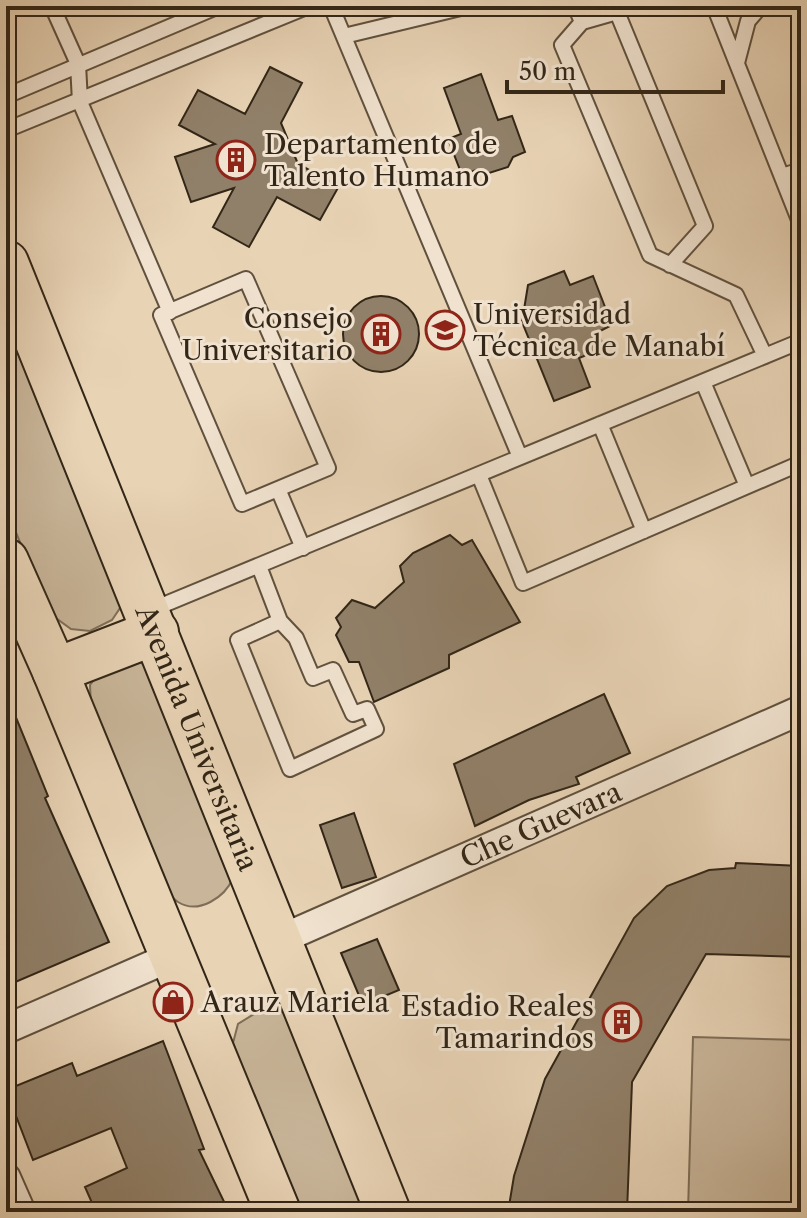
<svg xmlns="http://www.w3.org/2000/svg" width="807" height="1218" font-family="'Libre Caslon Text',serif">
<rect width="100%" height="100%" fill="#e8d3b5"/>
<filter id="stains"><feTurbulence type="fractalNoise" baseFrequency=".0025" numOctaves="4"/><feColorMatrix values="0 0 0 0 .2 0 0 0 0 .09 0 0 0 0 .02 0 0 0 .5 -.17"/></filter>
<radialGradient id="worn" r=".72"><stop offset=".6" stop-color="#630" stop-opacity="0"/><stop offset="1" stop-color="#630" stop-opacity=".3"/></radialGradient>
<!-- green -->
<path fill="#c9b69a" stroke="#7e6e58" stroke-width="2" d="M6,303L124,586L120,608L112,620L90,631L71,629L49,613L6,508Z
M121,661L140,662L156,674L233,878C225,897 199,915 178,902C173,899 168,892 164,888L91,706L90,685L104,667Z
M262,1009L283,1012L292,1020L371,1212H299L233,1043L238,1024Z
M693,1037L801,1040V1212H688Z"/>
<!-- building -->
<path fill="#918069" stroke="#322617" stroke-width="2" d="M270,67L302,83L281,123L298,164L339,186L320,220L277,197L249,247L213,227L234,188L191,202L175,157L215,144L179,125L198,90L245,114Z
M481,74L498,120L512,116L525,152L513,157L508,167L483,175L476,170L462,175L448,139L461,134L444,88Z
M564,271L570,285L593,276L612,325L598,332L604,348L579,358L590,387L554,401L522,322L528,285Z
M343 334a38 38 0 1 1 76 0a38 38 0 1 1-76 0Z
M450,535L462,545L472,540L520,622L449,655V668L374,702L359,662H349L336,635L341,627L336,618L352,600L375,608L404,582L400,566L413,553Z
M6,693L48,796L45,798L109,942L6,986Z
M604,694L630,753L576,777L579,784L529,800L475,826L454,764Z
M354,813L376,877L342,888L320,825Z
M736,863L801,866V957L706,954L632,1082L627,1212H508L514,1176L545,1079L634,918L667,886L709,870L735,868Z
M377,939L399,990L363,1005L341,953Z
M163,1041L204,1149L199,1150L229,1212H96L85,1187L127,1168L111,1128L33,1160L6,1090L72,1063L77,1076Z"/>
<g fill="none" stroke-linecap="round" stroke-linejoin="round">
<!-- lane casing -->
<g stroke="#60513e" stroke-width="18">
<path id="lane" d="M52,6L78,64L80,102L170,312
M331,6L520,457
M575,6L582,22L617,12L705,226L670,265
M714,6L801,225
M582,22L562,45L650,255L736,295L765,356
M344,36L469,6
M737,63L748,21L761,6
M6,96L219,6
M6,130L309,6
M782,176L801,170
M246,279L328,468L242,504L161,315Z
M703,382L747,486
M600,424L644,531
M479,475L523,583L801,463
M278,489L303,548
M259,566L280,621L296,638L313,678L333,670L353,714L367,709L376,729L290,769L238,640L280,621
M151,610L801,341"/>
</g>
<!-- street casing -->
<g stroke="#60513e" stroke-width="32">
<g id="street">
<path id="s1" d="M279,940L801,710"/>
<path d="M6,1029L173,956"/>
<path d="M6,1178L21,1212"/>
</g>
</g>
<!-- primary casing -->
<g stroke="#322617" stroke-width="48">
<g id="primary">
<path id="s2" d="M6,263L388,1212"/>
<path d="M6,561L55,671L278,1212"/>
<path d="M55,671L156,632"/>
</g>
</g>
<!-- path -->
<path stroke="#322617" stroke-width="5" stroke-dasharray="2 4" stroke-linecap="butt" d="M6,9L12,6"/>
<!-- lane -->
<use href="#lane" stroke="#f0e2cf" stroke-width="14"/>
<!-- street -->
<use href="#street" stroke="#f0e2cf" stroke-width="28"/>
<!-- primary -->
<use href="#primary" stroke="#e8d3b5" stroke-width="44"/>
</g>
<!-- icons -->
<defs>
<g id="building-ring" transform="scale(2)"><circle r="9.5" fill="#f0e2cf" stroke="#8f2418" stroke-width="1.5"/><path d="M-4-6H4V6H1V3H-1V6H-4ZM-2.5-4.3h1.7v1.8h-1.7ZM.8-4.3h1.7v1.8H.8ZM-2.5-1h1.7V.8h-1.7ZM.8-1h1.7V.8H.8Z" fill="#8f2418"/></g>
<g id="university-ring" transform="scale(2)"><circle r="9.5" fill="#f0e2cf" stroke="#8f2418" stroke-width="1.5"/><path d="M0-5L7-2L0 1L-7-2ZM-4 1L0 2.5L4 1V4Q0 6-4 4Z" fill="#8f2418"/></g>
<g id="shop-ring" transform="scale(2)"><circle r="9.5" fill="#f0e2cf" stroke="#8f2418" stroke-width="1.5"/><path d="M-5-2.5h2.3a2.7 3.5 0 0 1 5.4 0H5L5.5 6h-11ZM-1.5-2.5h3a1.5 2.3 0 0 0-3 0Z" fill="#8f2418"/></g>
</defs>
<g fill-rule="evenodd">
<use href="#building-ring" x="236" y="160"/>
<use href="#university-ring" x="445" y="330"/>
<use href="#building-ring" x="381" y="334"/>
<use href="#shop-ring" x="173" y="1002"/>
<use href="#building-ring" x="622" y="1022"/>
</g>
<g text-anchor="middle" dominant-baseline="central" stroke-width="6" stroke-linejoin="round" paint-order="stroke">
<!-- poi labels -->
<g font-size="28" fill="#322617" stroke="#f0e2cf" text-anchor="start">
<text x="264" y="144">Departamento de<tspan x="264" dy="32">Talento Humano</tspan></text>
<text x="473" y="314">Universidad<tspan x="473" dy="32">Técnica de Manabí</tspan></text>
<text x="353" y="318" text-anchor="end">Consejo<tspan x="353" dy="32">Universitario</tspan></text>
<text x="201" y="1002">Arauz Mariela</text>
<text x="594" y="1006" text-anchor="end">Estadio Reales<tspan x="594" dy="32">Tamarindos</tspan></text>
</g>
<!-- street labels -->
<g font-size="28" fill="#322617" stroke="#f0e2cf">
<text stroke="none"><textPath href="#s2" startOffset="512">Avenida Universitaria</textPath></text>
<text stroke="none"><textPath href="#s1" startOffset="286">Che Guevara</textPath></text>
</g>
</g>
<!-- margin -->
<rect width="807" height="1218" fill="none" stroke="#e8d3b5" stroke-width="32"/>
<rect x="8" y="8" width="791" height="1202" fill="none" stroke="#322617" stroke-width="4"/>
<rect x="16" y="16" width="775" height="1186" fill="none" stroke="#322617" stroke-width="2"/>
<!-- scale -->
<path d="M507 80v12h216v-12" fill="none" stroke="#322617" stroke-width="4"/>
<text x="519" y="80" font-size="24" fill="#322617" stroke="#f0e2cf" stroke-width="6" paint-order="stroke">50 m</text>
<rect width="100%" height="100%" filter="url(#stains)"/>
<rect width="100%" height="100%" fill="url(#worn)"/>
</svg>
